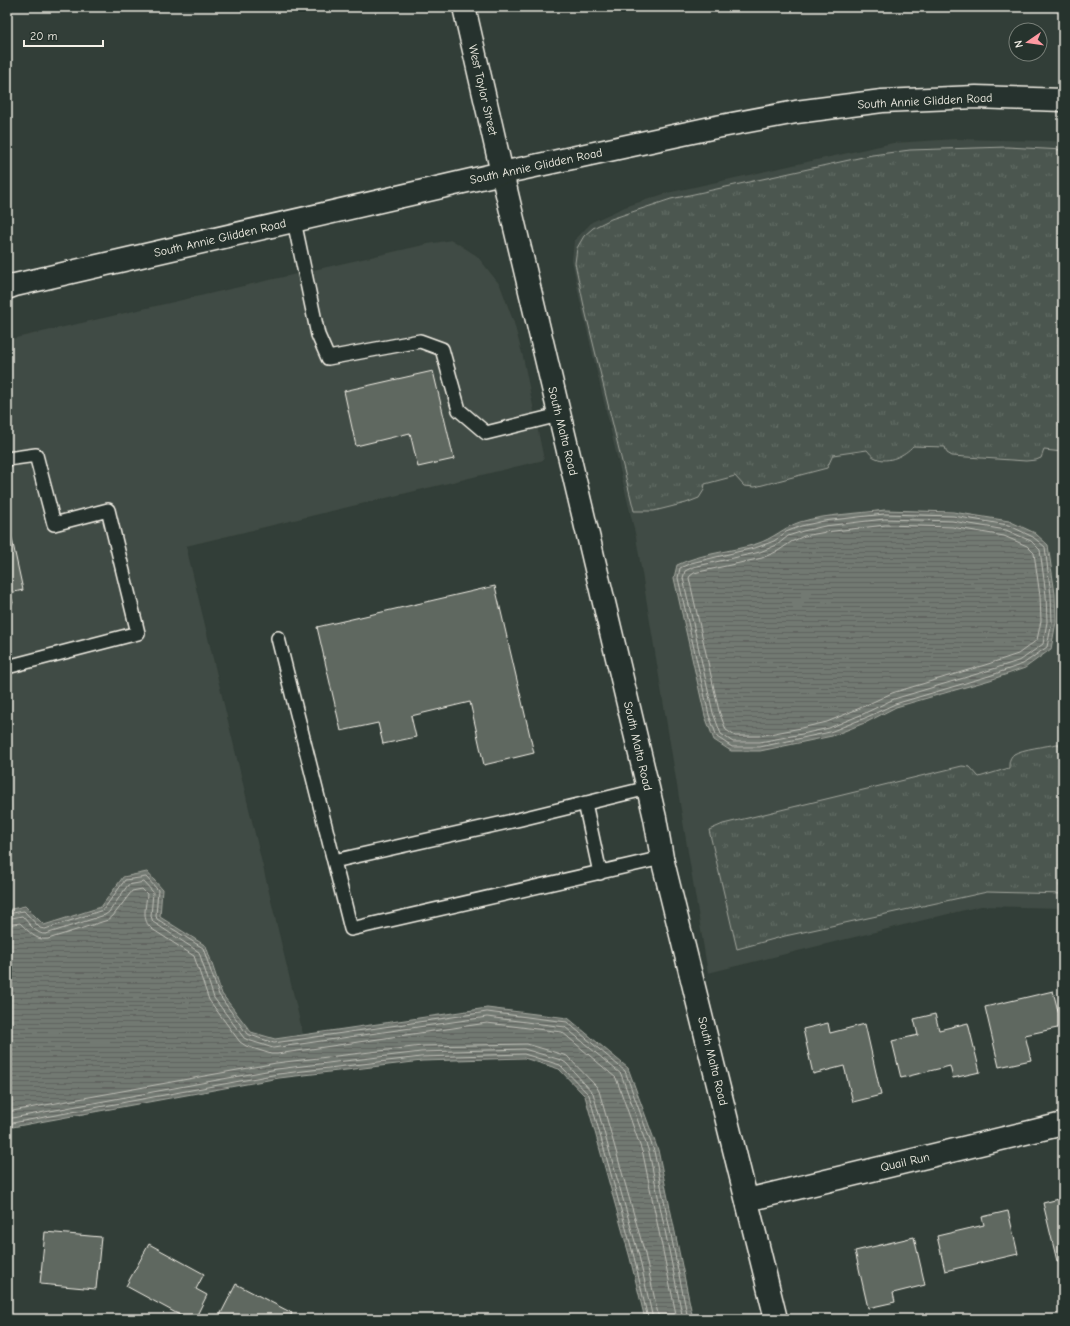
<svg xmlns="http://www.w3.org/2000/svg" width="1070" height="1326" font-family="'Comic Neue',sans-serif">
<defs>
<pattern id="grass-tufts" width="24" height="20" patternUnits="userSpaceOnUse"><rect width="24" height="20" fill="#4c564f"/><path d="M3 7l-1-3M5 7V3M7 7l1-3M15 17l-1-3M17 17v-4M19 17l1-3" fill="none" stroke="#666f68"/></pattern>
<pattern id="water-rules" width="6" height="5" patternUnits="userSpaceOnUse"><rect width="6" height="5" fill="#727972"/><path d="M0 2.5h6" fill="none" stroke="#60635e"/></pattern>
</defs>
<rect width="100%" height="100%" fill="#323e38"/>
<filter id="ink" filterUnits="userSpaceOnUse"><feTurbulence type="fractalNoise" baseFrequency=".025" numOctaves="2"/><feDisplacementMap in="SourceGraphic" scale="8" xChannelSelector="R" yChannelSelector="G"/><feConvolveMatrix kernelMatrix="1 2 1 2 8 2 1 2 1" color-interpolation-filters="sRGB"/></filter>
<g filter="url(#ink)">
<!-- built -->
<path fill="#404b44" d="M957,139L1051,141L1063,142V908L981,906L708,973L636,537L579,296L572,260L574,241L592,222L625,207L667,193L893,143Z
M452,240L477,256L500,285L514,323L523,357L544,460L186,546L303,1034L275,1039L251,1032L222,993L206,946L160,917L162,889L123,877L101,907L44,925L25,906L7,910V340L428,244Z"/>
<!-- grass -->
<path fill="url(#grass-tufts)" stroke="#a0a49c" d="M1007,147L1063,150V452L1044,450L1041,458L1036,460L1026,461L952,456L947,453L945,447L913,446C905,455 888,464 876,458C872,457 869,452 867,450L833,455L827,468L755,487L744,486L735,476L705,484L704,490L699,498L686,503L654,511H634L584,306L575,263L577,248L584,236L593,228L611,219L671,199L872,155L910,150Z
M1057,744H1063V766L1060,767L1063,777V894L987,892L785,936L737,949L709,830L723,824L962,766L970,767L979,777L1009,768C1009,763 1009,758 1014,754C1022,749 1047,746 1057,744Z"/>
<!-- water -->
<path fill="url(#water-rules)" stroke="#a6a9a1" d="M885,510L953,512L1009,521L1035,533L1048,545L1055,594L1056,622L1051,649L1025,668L990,680L896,707L867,722L832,736L760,751H731L714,740L705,716L674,578L677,565C702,553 730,552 756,544C773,539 784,527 800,522C827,514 857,514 885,510Z
M147,872L162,889L160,917L206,946L222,994L251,1032L275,1039L487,1008L568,1018L628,1068L658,1150L693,1319H645L630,1258L585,1096L559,1069L524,1058L422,1061L279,1078L7,1128V910L25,906L44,925L101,907L123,877Z"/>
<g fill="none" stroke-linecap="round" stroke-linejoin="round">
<!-- shore -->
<path stroke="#c0c1b9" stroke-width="1" d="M885,514L953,516L1008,525L1033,537L1045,547L1051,595L1052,622L1047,647L1023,664L989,676L895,704L865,718L830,732L760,747H732L717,737L709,715L678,578L680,568L691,563L758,547L774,541L786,532L801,526L824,521Z
M885,519L952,521L1006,530L1031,541L1040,550L1046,595L1047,622L1043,644L1021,660L987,671L894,699L863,714L829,728L802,734L760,742H733L721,734L713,713L683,578L685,571L693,567L760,552L777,545L788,536L803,531L825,526Z
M886,525L952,527L1004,536L1027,546L1034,553L1040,596L1041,621L1037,640L1018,654L985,665L892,693L860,708L827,722L801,728L759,736H735L726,730L719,711L689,578L690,576L694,573L762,558L778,551L791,542L804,536L826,532Z
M7,914L24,911L40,928L45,929L103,910L125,880L146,877L158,890L156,916L157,919L203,948L219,995L247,1034L274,1043L487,1012L567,1022L625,1071L654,1151L688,1319
M7,919L22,916C29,923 36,935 46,934L105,915L109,912L128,885L144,882L153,892L151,916L153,922L199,952L214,998L244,1038L248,1040L273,1048L487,1017L565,1027L621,1074L649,1152L683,1319
M7,925L20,923C29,931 35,941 48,939L108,920L113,916L132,891L142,889L147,894C146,907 141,920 152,929L194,956L209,1000L240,1042L246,1046L271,1054H277L487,1023L562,1032L616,1078L643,1154L677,1319
M7,1112L276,1063L422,1046L527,1044L567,1056L596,1086L599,1091L645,1254L659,1319
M7,1119L277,1069L421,1052L524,1049L561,1060L566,1063L593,1093L639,1256L653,1319
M7,1124L278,1074L421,1057L524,1054L560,1065L589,1095L634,1257L648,1319"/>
</g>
<!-- building -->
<path fill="#5f6861" stroke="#f4f1e8" d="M433,371L454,459L418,467L410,433L356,446L344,391Z
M10,530L23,590L10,593L13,603L7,604V531Z
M495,586L534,753L484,765L470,702L411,716L416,737L383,744L378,723L341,731L317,627Z
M1053,991L1062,1027L1025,1035L1031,1060L999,1067L985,1007Z
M935,1014L939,1030L968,1023L980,1072L953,1078L950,1066L901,1078L892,1041L918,1035L914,1019Z
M828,1023L830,1033L865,1024L881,1095L853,1102L844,1066L813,1074L803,1029Z
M1063,1198V1259L1057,1261L1043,1203Z
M1008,1211L1018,1254L945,1271L937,1236L984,1225L982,1217Z
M45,1232L101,1237L96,1289L40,1284Z
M914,1237L925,1285L893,1293L895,1302L868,1308L855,1251Z
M149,1244L204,1274L196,1289L207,1295L195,1319H187L126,1286Z
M236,1284L292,1313L289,1319H218Z"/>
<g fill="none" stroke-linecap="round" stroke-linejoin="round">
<!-- service casing -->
<g stroke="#f4f1e8" stroke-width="16">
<path id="service" d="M294,221L318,335L328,358L420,341L442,349L459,410L486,433L559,415
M7,459L36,455L54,524L108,510L138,633L7,667
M278,638L351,929L662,858
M585,803L600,873
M334,861L521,819L648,788"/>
</g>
<!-- minor casing -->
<g stroke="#f4f1e8" stroke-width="25">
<path id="minor" d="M464,7L502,173L648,788L655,818L662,858L776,1319
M747,1200L1063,1124"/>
</g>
<!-- secondary casing -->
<g stroke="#f4f1e8" stroke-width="25">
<path id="secondary" d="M7,288L15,285L502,173L711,128L796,112L882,101L976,97L1063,100"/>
</g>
<!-- service -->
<use href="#service" stroke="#26332d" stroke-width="13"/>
<!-- minor -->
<use href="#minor" stroke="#26332d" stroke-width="22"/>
<!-- secondary -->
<use href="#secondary" stroke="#26332d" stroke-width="22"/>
</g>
</g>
<g text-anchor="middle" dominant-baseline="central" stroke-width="3.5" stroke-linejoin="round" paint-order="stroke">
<!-- street labels -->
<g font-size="12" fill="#f4f1e8" stroke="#26332d">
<text transform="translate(483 90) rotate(77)">West Taylor Street</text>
<text transform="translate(925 101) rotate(-3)">South Annie Glidden Road</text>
<text transform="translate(536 166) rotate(-12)">South Annie Glidden Road</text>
<text transform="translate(220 238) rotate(-13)">South Annie Glidden Road</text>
<text transform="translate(563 431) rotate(76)">South Malta Road</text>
<text transform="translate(638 746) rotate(77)">South Malta Road</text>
<text transform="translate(713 1061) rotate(76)">South Malta Road</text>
<text transform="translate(905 1162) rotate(-13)">Quail Run</text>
</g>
</g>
<!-- margin -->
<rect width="1070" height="1326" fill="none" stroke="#26332d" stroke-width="24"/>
<rect x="12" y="12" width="1046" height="1302" fill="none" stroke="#f4f1e8" stroke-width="1.5" filter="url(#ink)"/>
<!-- north arrow -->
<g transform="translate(1028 42) rotate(257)"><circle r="19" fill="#26332d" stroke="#787f78"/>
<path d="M0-3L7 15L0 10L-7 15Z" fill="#ff9aa2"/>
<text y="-6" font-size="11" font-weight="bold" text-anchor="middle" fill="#f4f1e8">N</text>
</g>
<!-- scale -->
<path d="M24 40v6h79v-6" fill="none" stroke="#f4f1e8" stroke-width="2"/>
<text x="30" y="40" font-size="12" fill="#f4f1e8" stroke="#26332d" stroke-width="3" paint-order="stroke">20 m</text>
</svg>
